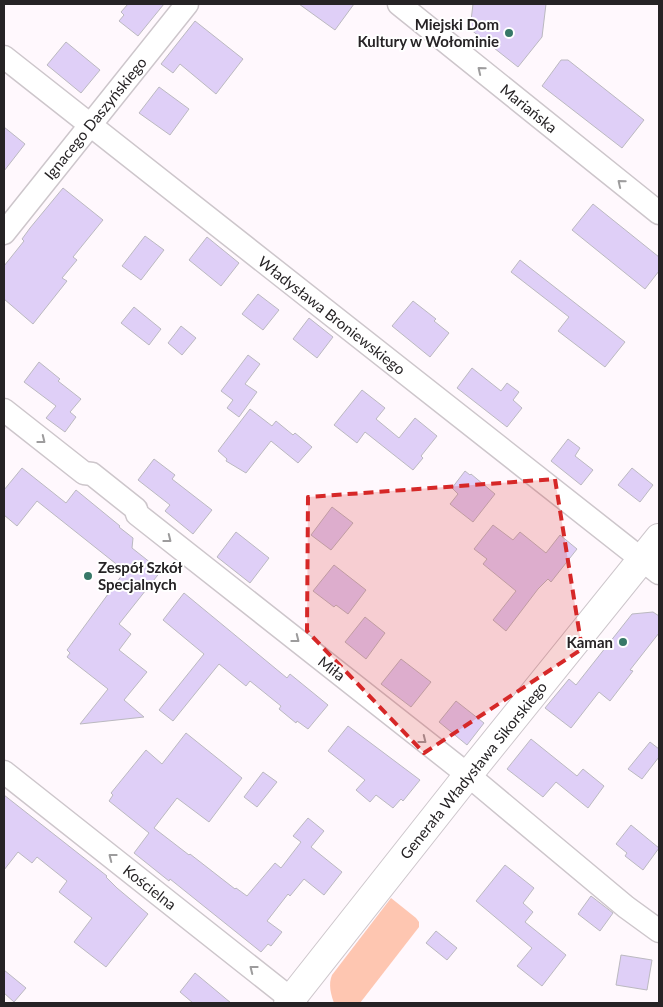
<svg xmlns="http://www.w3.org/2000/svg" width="663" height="1007" font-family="Lato,sans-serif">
<rect width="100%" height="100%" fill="#fff8fd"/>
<!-- green -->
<path fill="#fec6b1" d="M391,898L416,918L419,922V927L360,1003H334C331,995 328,984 332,975Z"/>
<!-- building -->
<path fill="#dfcff7" stroke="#bbb9c0" d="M128,4H164L138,36L119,21L124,15L121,12Z
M299,4H354L335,30Z
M473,4H546L542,37L518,67L470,29Z
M195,21L243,59L216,94L180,64L173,73L161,64Z
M66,42L100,70L81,93L47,65Z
M561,60H568L644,120L622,148L542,86Z
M159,87L189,109L170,135L139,113Z
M4,127L25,144L4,171Z
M63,188L103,220L73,257L77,260L62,278L67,281L33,324L4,299V266L24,241L22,239L30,228Z
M593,204L659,257V271L645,289L572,230Z
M145,236L164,250L141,280L122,266Z
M207,237L239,263L221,286L189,260Z
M520,260L625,342L605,367L558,331L569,317L511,272Z
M258,294L279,310L263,330L242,314Z
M413,301L436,319L434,321L449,333L430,357L392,326Z
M134,307L161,329L149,345L121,323Z
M309,318L333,337L317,358L293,339Z
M181,326L196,338L182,355L168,343Z
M248,355L260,364L245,384L257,392L239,417L227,408L233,400L221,391Z
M39,362L60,379L58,381L81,399L70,412L76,417L65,432L46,418L56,406L24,382Z
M472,368L501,391L507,383L519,392L513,400L522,408L507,427L457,388Z
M362,390L385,408L376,419L399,438L415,418L437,436L421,456L423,458L413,470L365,432L357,443L334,425Z
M250,409L272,426L276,421L293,435L295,433L312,447L298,463L271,441L246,473L226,461L227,459L218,451Z
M568,439L580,448L575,456L593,470L581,485L551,461Z
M154,459L175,475L172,479L212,510L193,534L165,511L170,505L138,480Z
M22,468L66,503L76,490L120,526L119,527L133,538L132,548L161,571L119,624L131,634L119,650L147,672L124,700L144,717L80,724L108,689L67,657L70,653L67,650L125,571L37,501L17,526L4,515V490Z
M632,468L653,485L640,502L618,485Z
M465,471L470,475L471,474L495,494L473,522L450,504L458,494L452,488Z
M332,507L353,523L331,550L311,535Z
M493,525L513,540L520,532L546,553L560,535L577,549L551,582L548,579L538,589L506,631L493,620L516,591L483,564L487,559L474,549Z
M236,532L269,558L250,583L217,557Z
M334,565L366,590L348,614L336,605L334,607L313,591Z
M184,593L287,678L290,674L328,705L308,729L297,721L296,723L279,709L281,706L250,681L246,686L219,664L173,721L159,710L204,654L163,620Z
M653,612L659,616V633L630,670L633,671L610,701L599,692L571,728L545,708L569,679L576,685L632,614Z
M365,617L385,633L366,659L345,642Z
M401,659L431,682L411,707L381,684Z
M456,701L484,723L467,745L439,722Z
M348,726L420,780L403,801L401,799L393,808L376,795L370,802L356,790L365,780L328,751Z
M186,733L242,778L209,822L177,798L154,828L189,855L190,854L235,889L236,888L247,896L275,863L281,868L301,842L293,836L308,818L324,831L311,847L342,872L324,895L304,879L290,896L288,894L267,921L282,932L271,946L268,944L261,952L170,879L169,881L134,853L149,833L109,801L113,795L111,793L146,750L162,764Z
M531,739L577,776L583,769L604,786L588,808L556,782L543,797L507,769Z
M650,742L659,749V757L642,779L628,769Z
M263,772L277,782L257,807L244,797Z
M4,795L107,876L106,877L117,888L148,914L106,967L74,942L92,918L59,892L67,881L37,857L32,863L18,852L4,870Z
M631,825L659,848L643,870L625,856L627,853L616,844Z
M505,865L534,888L523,903L533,912L525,922L566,955L542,986L517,966L532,948L476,901Z
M591,896L613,913L600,931L578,914Z
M436,931L457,948L447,960L426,943Z
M621,955L652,960L647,990L616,985Z
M4,970L26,988L14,1002L4,993Z
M195,973L231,1003H193L180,992Z"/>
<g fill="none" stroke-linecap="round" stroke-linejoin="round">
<!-- street casing -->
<g stroke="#cdc6cb" stroke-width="25">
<path id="street" d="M399,4L659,213
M4,57L659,573
M4,233L187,4
M4,410L84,473L92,474L136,509L137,514L468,775L626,907L659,931
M4,772L296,1003"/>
</g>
<!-- secondary casing -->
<g stroke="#cdc6cb" stroke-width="30">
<path id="secondary" d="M288,1003L468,775L659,538"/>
</g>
<!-- street -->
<use href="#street" stroke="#fff" stroke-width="22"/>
<!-- secondary -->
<use href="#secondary" stroke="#fff" stroke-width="28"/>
</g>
<!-- one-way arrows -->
<defs><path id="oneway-chevron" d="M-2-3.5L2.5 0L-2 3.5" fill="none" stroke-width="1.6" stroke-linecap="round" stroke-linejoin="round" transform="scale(1.25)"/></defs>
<g stroke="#9d9c9d">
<use href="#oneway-chevron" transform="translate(481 70) rotate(-141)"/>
<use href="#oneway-chevron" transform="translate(621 183) rotate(-141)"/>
<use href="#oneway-chevron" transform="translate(42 440) rotate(38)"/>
<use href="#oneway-chevron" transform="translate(168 539) rotate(38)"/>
<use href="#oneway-chevron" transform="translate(296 639) rotate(38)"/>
<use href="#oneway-chevron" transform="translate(423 740) rotate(38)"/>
<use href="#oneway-chevron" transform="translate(112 857) rotate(-142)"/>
<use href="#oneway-chevron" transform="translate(253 969) rotate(-142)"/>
</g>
<!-- marked area -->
<path fill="#d62828" fill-opacity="0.2" stroke="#d62828" stroke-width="4" stroke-dasharray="10 6" stroke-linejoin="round" d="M555,479L582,649L424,753L307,631L308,497Z"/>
<!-- markers -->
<g fill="#377868" stroke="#fff" stroke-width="2">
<circle cx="509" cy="33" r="5"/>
<circle cx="88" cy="576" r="5"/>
<circle cx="623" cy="642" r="5"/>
</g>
<g text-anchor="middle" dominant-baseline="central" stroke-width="4" stroke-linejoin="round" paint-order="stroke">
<!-- poi labels -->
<g font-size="15" font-weight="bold" fill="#262325" stroke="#fff" text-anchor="end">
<text x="499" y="24">Miejski Dom<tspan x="499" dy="17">Kultury w Wołominie</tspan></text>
<text x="98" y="567" text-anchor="start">Zespół Szkół<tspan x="98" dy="17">Specjalnych</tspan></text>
<text x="613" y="642">Kaman</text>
</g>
<!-- street labels -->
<g font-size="15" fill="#262325" stroke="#fff">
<text transform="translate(529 108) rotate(39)">Mariańska</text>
<text transform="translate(95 118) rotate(-51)">Ignacego Daszyńskiego</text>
<text transform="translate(332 315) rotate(38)">Władysława Broniewskiego</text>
<text transform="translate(332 668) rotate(38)">Miła</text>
<text transform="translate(473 770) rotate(-51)">Generała Władysława Sikorskiego</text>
<text transform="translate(150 887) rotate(38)">Kościelna</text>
</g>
</g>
<!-- border -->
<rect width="663" height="1007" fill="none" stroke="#262325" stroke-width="10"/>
</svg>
